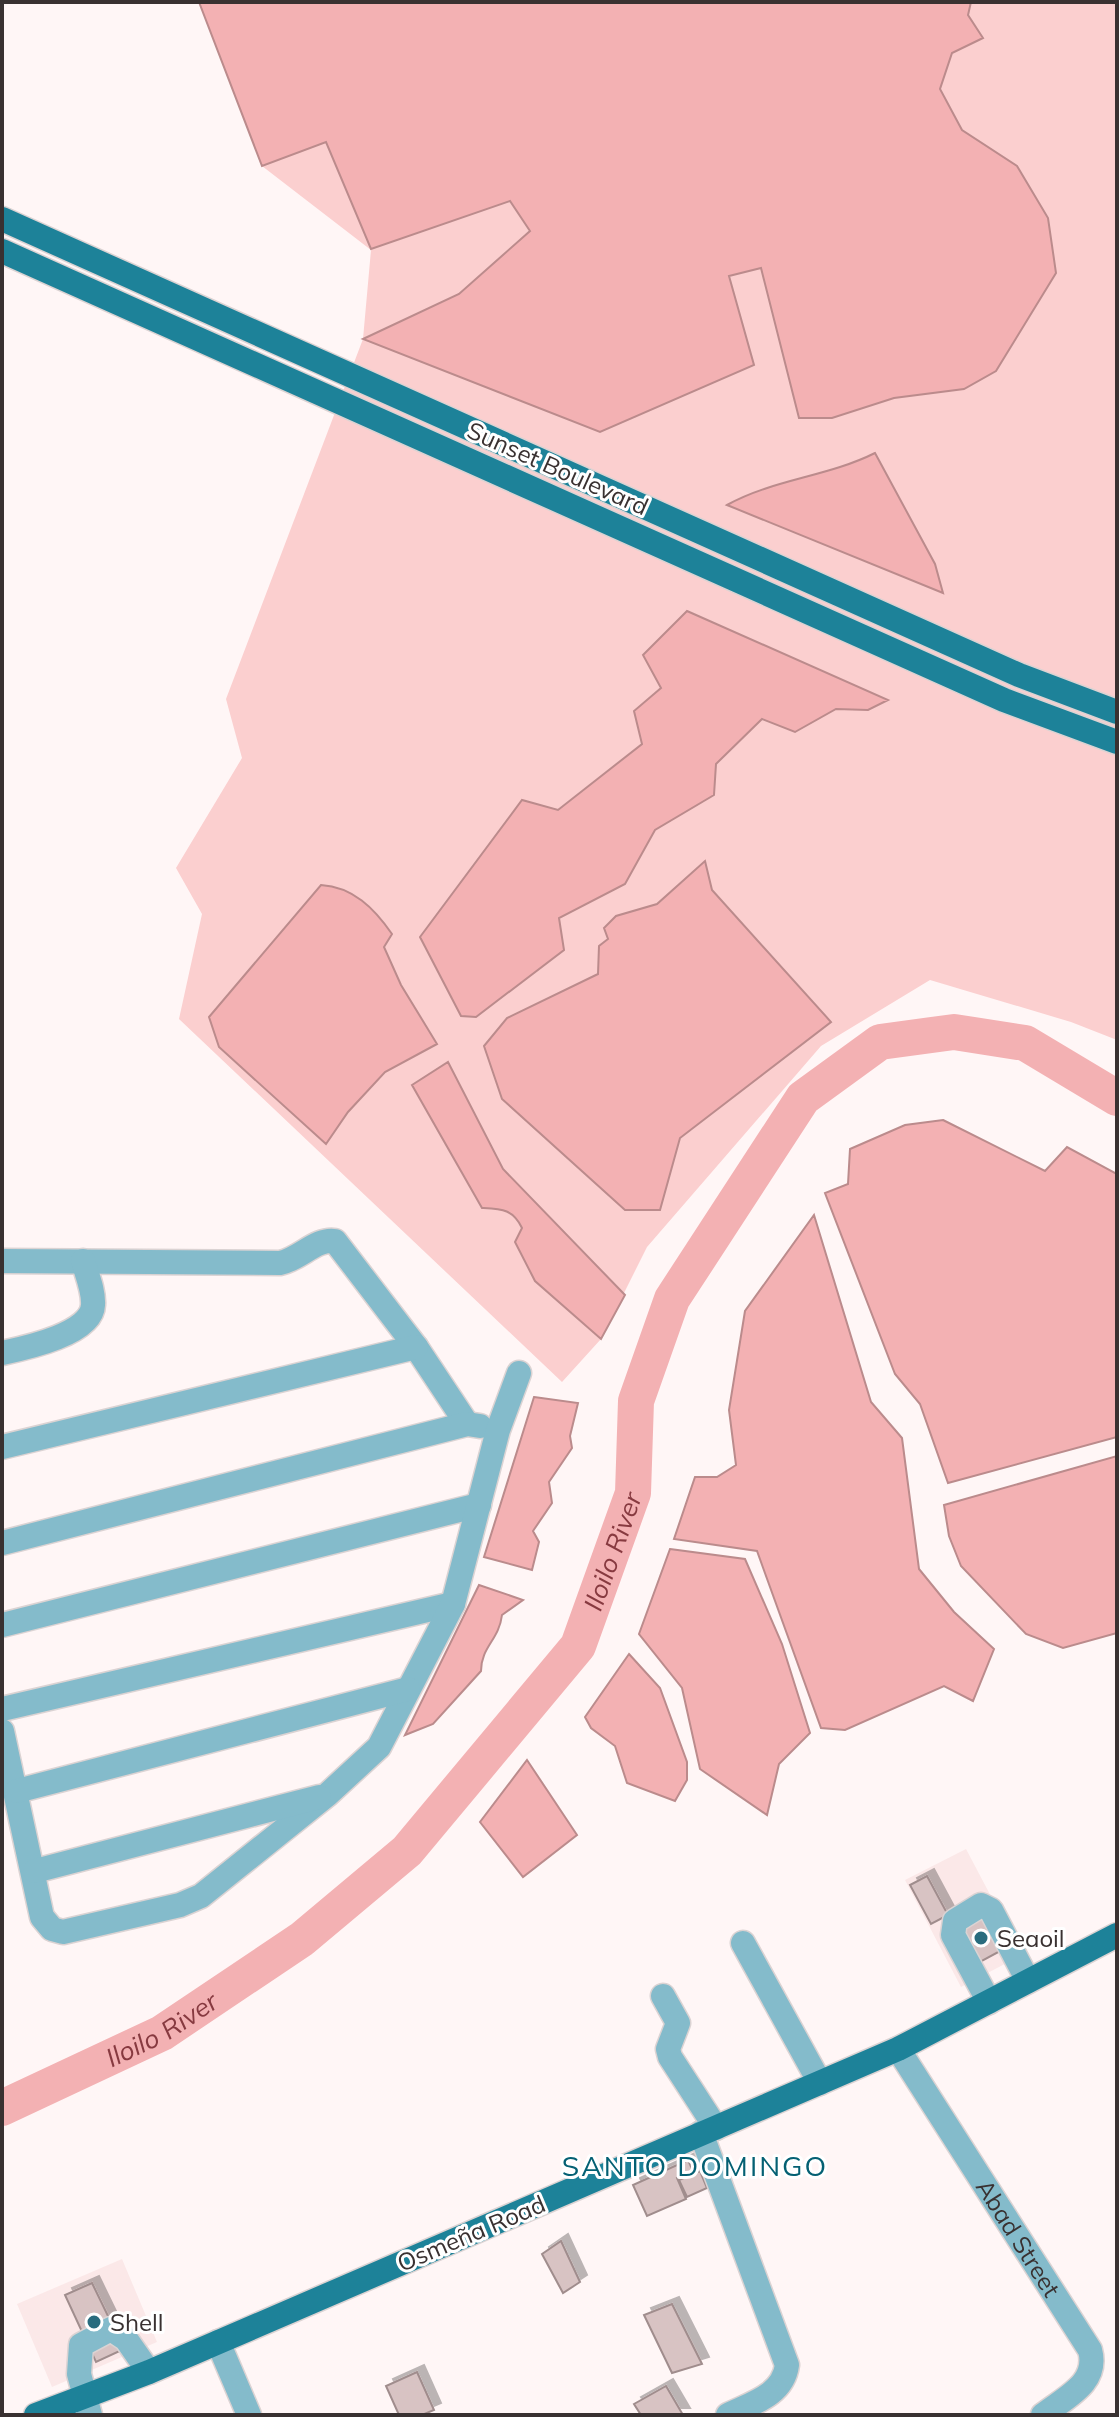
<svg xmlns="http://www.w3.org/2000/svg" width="1119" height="2417" font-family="Mulish,sans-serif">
<defs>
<filter id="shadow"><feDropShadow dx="7" dy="-7" stdDeviation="0" flood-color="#0004"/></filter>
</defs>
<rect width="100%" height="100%" fill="#fff6f6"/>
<!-- built -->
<path fill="#fbe8e8" d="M966,1849L1022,1955L961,1987L905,1880Z
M122,2259L157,2342L52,2387L17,2304Z"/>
<!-- green -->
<path fill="#fbcfcf" d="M199,2H1117V1040L1071,1022L930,980L821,1046L647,1247L601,1339L562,1382L179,1019L202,914L176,868L242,758L226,699L363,339L371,250L262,166Z"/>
<!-- water -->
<path fill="#f3b1b3" stroke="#bb8b8c" stroke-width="2" d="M199,2H971L968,15L983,38L952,53L940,89L962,130L1017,166L1048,218L1056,273L996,371L964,389L894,398L832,418H799L761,268L729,276L754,365L600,432L363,339L459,294L530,231L510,201L371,249L326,142L262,166Z
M875,453L935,564L943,593L727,505C774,479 827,477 875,453Z
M687,611L888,700L868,710L836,709L795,732L762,719L716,764L714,795L655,830L625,884L559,918L564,950L476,1017L461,1016L420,937L522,800L558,810L642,744L634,711L661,688L643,655Z
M705,861L712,890L831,1022L680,1138L660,1210H625L502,1099L484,1046L507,1018L598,974L599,946L608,939L604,928L616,916L657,904Z
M321,885C353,887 374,908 392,934L384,947L401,985L437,1044L385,1072L348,1112L326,1144L219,1047L209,1017Z
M448,1062L503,1169L625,1295L601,1339L535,1281L515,1242L522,1228C513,1209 502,1209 482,1208L412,1085Z
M943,1120L1045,1171L1067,1147L1117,1174V1437L948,1483L920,1404L895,1374L825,1193L848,1184L850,1149L905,1125Z
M814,1215L871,1402L902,1438L919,1569L954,1612L994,1649L973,1701L944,1686L845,1730L821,1728L757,1551L674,1539L695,1477H717L736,1465L729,1410L745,1311Z
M534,1397L578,1403L570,1436L572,1448L549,1482L552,1503L533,1531L539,1542L532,1570L484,1557Z
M1117,1456V1633L1063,1648L1026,1634L961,1566L949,1536L944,1505Z
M670,1549L745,1559L782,1644L810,1733L779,1764L767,1815L700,1769L682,1688L639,1634Z
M479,1585L523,1600L502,1615C499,1640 481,1647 481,1671L433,1724L405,1735Z
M629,1654L660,1688L687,1762V1780L675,1801L627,1783L615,1746L591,1728L585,1717Z
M527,1760L577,1835L523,1877L480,1822Z"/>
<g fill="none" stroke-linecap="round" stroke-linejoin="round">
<!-- river -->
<path stroke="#f3b1b3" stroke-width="36" id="s1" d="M2,2108L162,2033L302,1939L407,1851L578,1646L633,1493L636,1401L672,1299L803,1098L880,1042L954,1032L1025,1043L1117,1098"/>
</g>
<!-- building -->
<path fill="#d8c3c3" stroke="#a08d8d" stroke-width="2" filter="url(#shadow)" d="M927,1876L948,1915L931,1924L910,1885Z
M983,1914L1002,1950L980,1962L961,1925Z
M688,2160L693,2171L677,2178L686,2199L647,2216L633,2185Z
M700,2171L707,2188L687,2197L679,2180Z
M561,2241L580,2282L563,2293L542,2254Z
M92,2283L124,2349L96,2362L65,2295Z
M672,2304L702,2364L672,2373L644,2315Z
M417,2372L434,2410L422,2415H399L386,2386Z
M666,2386L683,2415H641L634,2404Z"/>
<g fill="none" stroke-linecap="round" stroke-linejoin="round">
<!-- minor casing -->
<g stroke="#dbd3d3" stroke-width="27">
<g id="minor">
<path d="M2,1261L280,1263C300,1259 316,1238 335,1241L416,1347L467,1424"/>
<path d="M2,1353C25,1348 92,1334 93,1305C94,1291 87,1275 83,1261"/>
<path d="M2,1447L416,1347"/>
<path d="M2,1543L467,1424L480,1426"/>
<path d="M2,1625L479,1505"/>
<path d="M2,1709L453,1604"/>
<path d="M2,1731L42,1917L52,1929L63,1932L180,1905L201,1896L327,1795L379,1747L453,1604L498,1430L519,1373"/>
<path d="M17,1791L408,1689"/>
<path d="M35,1871L319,1797"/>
<path d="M743,1943L820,2083"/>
<path d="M663,1996L678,2023L668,2049L670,2057L716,2128"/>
<path d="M989,2002L953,1935L955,1921L981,1905L991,1910L1028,1981"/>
<path id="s2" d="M898,2049L1090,2350C1099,2383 1066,2397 1043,2415"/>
<path d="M701,2133L787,2365C783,2395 753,2403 728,2415"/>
<path d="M218,2342L249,2415"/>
<path d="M90,2415L79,2374L81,2345L111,2329L126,2339L149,2372"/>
</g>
</g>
<!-- major casing -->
<g stroke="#dbd3d3" stroke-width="27">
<path id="major" d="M2,219L1019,675L1117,712
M2,251L1004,700L1117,742
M36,2415L149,2372L898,2049L1117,1935"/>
</g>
<!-- minor -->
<use href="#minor" stroke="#84bbcb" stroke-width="24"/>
<!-- major -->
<use href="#major" stroke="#1d8299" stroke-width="24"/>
</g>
<!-- markers -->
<g fill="#296c7e" stroke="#fff" stroke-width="3">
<circle cx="981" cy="1938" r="8"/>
<circle cx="94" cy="2322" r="8"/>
</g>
<g text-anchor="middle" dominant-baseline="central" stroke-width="6" stroke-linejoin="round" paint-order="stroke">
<!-- street labels -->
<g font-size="24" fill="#393131" stroke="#fff">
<text transform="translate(558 468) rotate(24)">Sunset Boulevard</text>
<text transform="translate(471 2233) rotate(-23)">Osmeña Road</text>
<text stroke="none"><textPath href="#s2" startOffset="224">Abad Street</textPath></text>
</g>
<!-- poi labels -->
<g font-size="24" fill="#393131" stroke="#fff" text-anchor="start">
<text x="997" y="1938">Seaoil</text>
<text x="110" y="2322">Shell</text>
</g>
<!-- water labels -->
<g font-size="26" font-style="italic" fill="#873a40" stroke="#fff">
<text stroke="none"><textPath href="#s1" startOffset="850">Iloilo River</textPath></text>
<text stroke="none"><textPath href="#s1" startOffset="178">Iloilo River</textPath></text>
</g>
<!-- quarter labels -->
<g font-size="28" letter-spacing="2" fill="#046073" stroke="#fff">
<text x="695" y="2165">SANTO DOMINGO</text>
</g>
</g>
<!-- border -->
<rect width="1119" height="2417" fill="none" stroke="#393131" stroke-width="8"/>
</svg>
